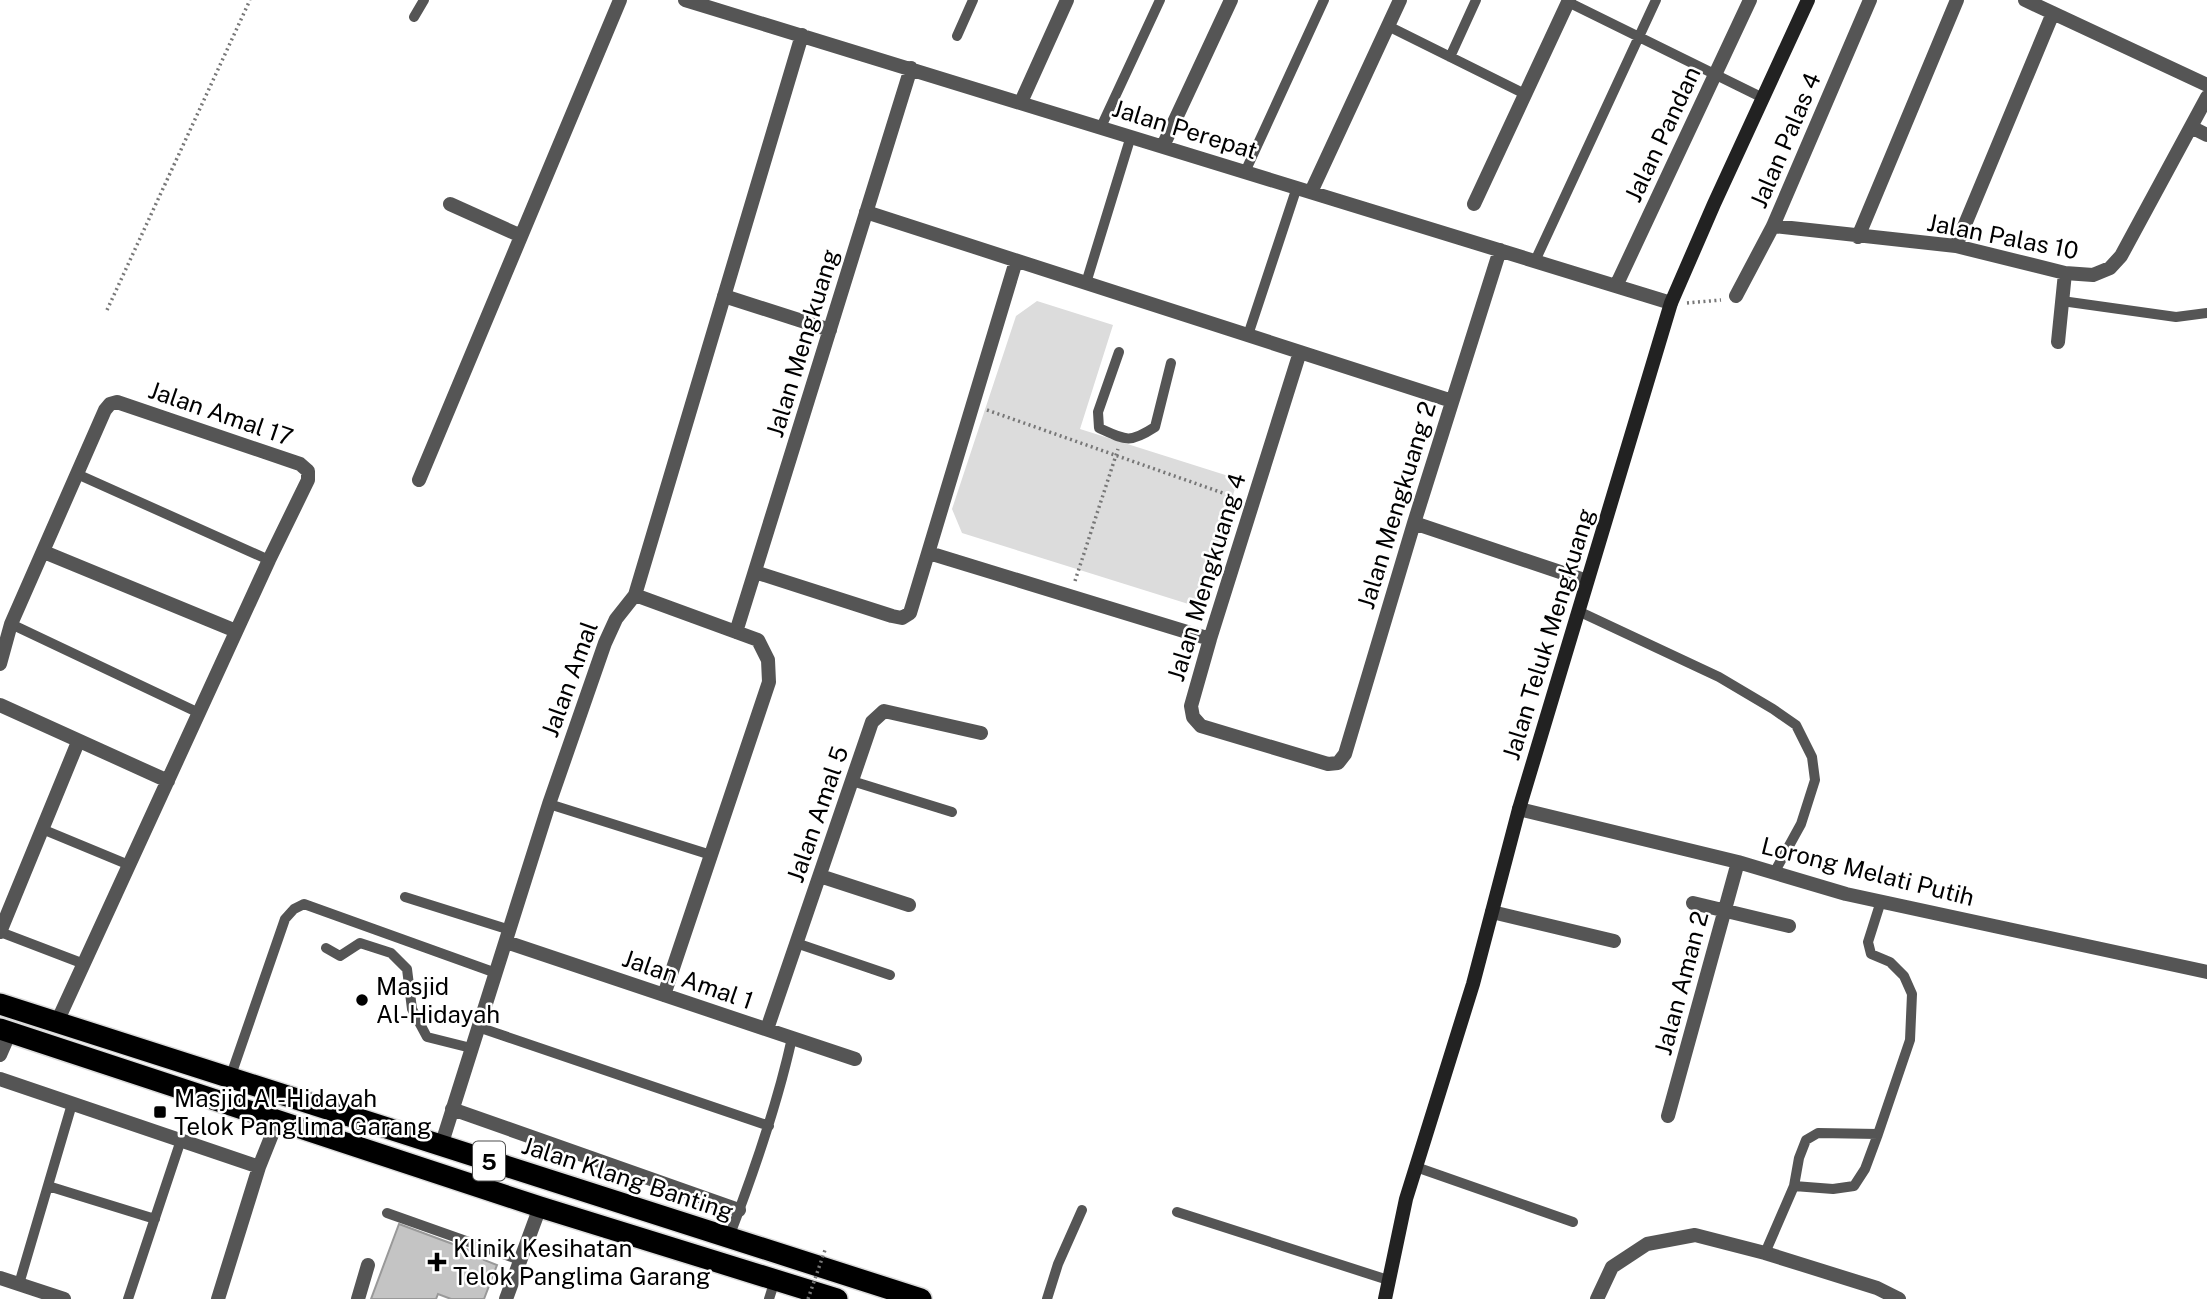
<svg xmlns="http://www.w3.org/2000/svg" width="2207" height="1299" font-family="'Public Sans',sans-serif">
<rect width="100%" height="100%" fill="#fff"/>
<!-- green -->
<path fill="#dcdcdc" d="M1037,301L1113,325L1080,429L1238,479L1198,607L962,533L952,509L1016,316Z"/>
<!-- building -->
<path fill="#c4c4c4" stroke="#999" stroke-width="2" d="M399,1224L485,1256L484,1260L497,1265L484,1299H451L438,1294L436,1299H371Z"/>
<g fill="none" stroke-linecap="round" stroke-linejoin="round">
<!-- highway casing -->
<g stroke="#dbdbdb" stroke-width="24">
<path id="highway" d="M0,1004L921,1299
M0,1029L540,1207L837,1299"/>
</g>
<!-- path -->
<path stroke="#777" stroke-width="3.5" stroke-dasharray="2 3.5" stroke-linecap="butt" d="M1687,303L1721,300
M107,310L250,0
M987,410L1237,498
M1075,581L1118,449"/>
<!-- lane -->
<path stroke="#555" stroke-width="10" d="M1568,2L1763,98
M414,17L424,0
M1388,26L1525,94
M957,36L973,0
M1450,57L1476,0
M1101,127L1160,0
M1245,172L1324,0
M1535,261L1656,0
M1086,283L1131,136
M2062,301L2176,317L2207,313
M1248,335L1297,187
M1119,352L1098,412L1099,428C1125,440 1129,444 1155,427L1171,363
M77,474L269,560
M1578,611L1719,677L1773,709L1796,725L1812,757L1815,780L1801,824L1774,873
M11,624L199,713
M852,781L952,812
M549,804L711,855
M42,829L129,865
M405,897L510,930
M0,932L84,964
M796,943L890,975
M326,948L340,956L360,943L391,953L407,969L412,1009L427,1037L471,1048
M478,1027L769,1126
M230,1078L285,919L294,909L304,904L496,973
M1416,1167L1573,1222
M48,1186L155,1219
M1794,1186L1833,1189L1854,1186L1865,1169L1878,1134
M1177,1212L1388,1280
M387,1213L520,1260
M729,1237C754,1172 777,1106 792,1038
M1765,1253L1794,1186L1799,1158L1806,1140L1818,1133L1878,1134L1910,1040L1912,994L1904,976L1890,962L1871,954L1868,942L1881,901
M19,1284L72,1104
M128,1299L181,1140
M769,1299L775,1280
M1047,1299L1058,1264L1082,1210"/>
<!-- street -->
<path stroke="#555" stroke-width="14" d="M685,0L1671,303
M2025,0L2207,85
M1021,102L1067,0
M2191,127L2207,135
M1163,146L1231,0
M1311,192L1400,0
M450,204L521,236
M1474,204L1569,0
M866,212L1452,401
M1773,226L1956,246L2065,273L2093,275L2110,268L2121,256L2207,97
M1858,237L1957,0
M1956,246L2053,13
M1616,286L1750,0
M724,296L830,330
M1736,296L1773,226L1870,0
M2058,342L2065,273
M1300,352L1210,639L1191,706L1193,717L1201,726L1328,764L1338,763L1345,754L1414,523L1500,250
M419,480L620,0
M1414,523L1587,581
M44,552L236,631
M929,553L1210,639
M755,572L892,616L902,618L910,613L1016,261
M635,595L758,640L768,660L769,682L664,995
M736,632L911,68
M0,664L11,624L105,410L110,404L117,402L300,464L308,471V480L269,560L57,1022
M0,705L168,781
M1519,809L1738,862L1846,894L2207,972
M820,876L909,905
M1693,903L1789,926
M1492,912L1614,941
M0,932L78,742
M506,942L855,1059
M767,1029L872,722L884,711L981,733
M0,1055L10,1032
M0,1079L259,1167
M452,1109L739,1210
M1668,1116L1738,862
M441,1146L549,804L605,643L616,619L635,595L802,35
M0,1278L64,1299
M218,1299L259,1167L277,1122
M358,1299L368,1265
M506,1299L540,1207
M1597,1299L1612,1267L1647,1244L1695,1235L1765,1253L1877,1288L1899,1299"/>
<!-- secondary -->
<path stroke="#222" stroke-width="14" d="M1385,1299L1406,1199L1473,984L1519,809L1671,303L1714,204L1808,0"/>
<!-- highway -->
<use href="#highway" stroke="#000" stroke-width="21"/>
<!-- path-bridge -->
<path stroke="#777" stroke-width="3.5" stroke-dasharray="2 3.5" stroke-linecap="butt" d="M808,1299L825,1250"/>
</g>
<!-- markers -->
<g fill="#000" stroke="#fff" stroke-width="2.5">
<circle cx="362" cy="1000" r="7"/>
<rect x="153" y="1105" width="14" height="14" rx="3.5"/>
<path d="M433.5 1251.5h7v7h7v7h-7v7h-7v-7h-7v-7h7z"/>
</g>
<g text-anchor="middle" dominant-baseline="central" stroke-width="5" stroke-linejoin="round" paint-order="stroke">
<!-- shield labels -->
<rect fill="#fff" stroke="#4c4c4c" stroke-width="2" x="473" y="1141.5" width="32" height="39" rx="5"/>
<g font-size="23" font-weight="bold" fill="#000">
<text x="489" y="1161">5</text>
</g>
<!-- street labels -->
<g font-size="24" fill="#000" stroke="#fff">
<text transform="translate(1185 129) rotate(17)">Jalan Perepat</text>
<text transform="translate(1662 134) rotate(-65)">Jalan Pandan</text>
<text transform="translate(1785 140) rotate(-67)">Jalan Palas 4</text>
<text transform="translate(2003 236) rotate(11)">Jalan Palas 10</text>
<text transform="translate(802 343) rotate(-73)">Jalan Mengkuang</text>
<text transform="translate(221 413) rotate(19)">Jalan Amal 17</text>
<text transform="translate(1396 505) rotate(-73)">Jalan Mengkuang 2</text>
<text transform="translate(1206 577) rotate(-73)">Jalan Mengkuang 4</text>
<text transform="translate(1548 634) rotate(-73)">Jalan Teluk Mengkuang</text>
<text transform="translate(569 679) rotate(-70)">Jalan Amal</text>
<text transform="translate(817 814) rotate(-71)">Jalan Amal 5</text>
<text transform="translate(1868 871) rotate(14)">Lorong Melati Putih</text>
<text transform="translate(688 979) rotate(19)">Jalan Amal 1</text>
<text transform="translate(1681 983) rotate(-75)">Jalan Aman 2</text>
<text transform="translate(628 1178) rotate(18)">Jalan Klang Banting</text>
</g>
<!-- poi labels -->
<g font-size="24" fill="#000" stroke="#fff" text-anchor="start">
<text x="376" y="986">Masjid<tspan x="376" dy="28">Al-Hidayah</tspan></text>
<text x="174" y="1098">Masjid Al-Hidayah<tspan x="174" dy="28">Telok Panglima Garang</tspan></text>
<text x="453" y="1248">Klinik Kesihatan<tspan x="453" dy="28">Telok Panglima Garang</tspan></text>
</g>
</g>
</svg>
